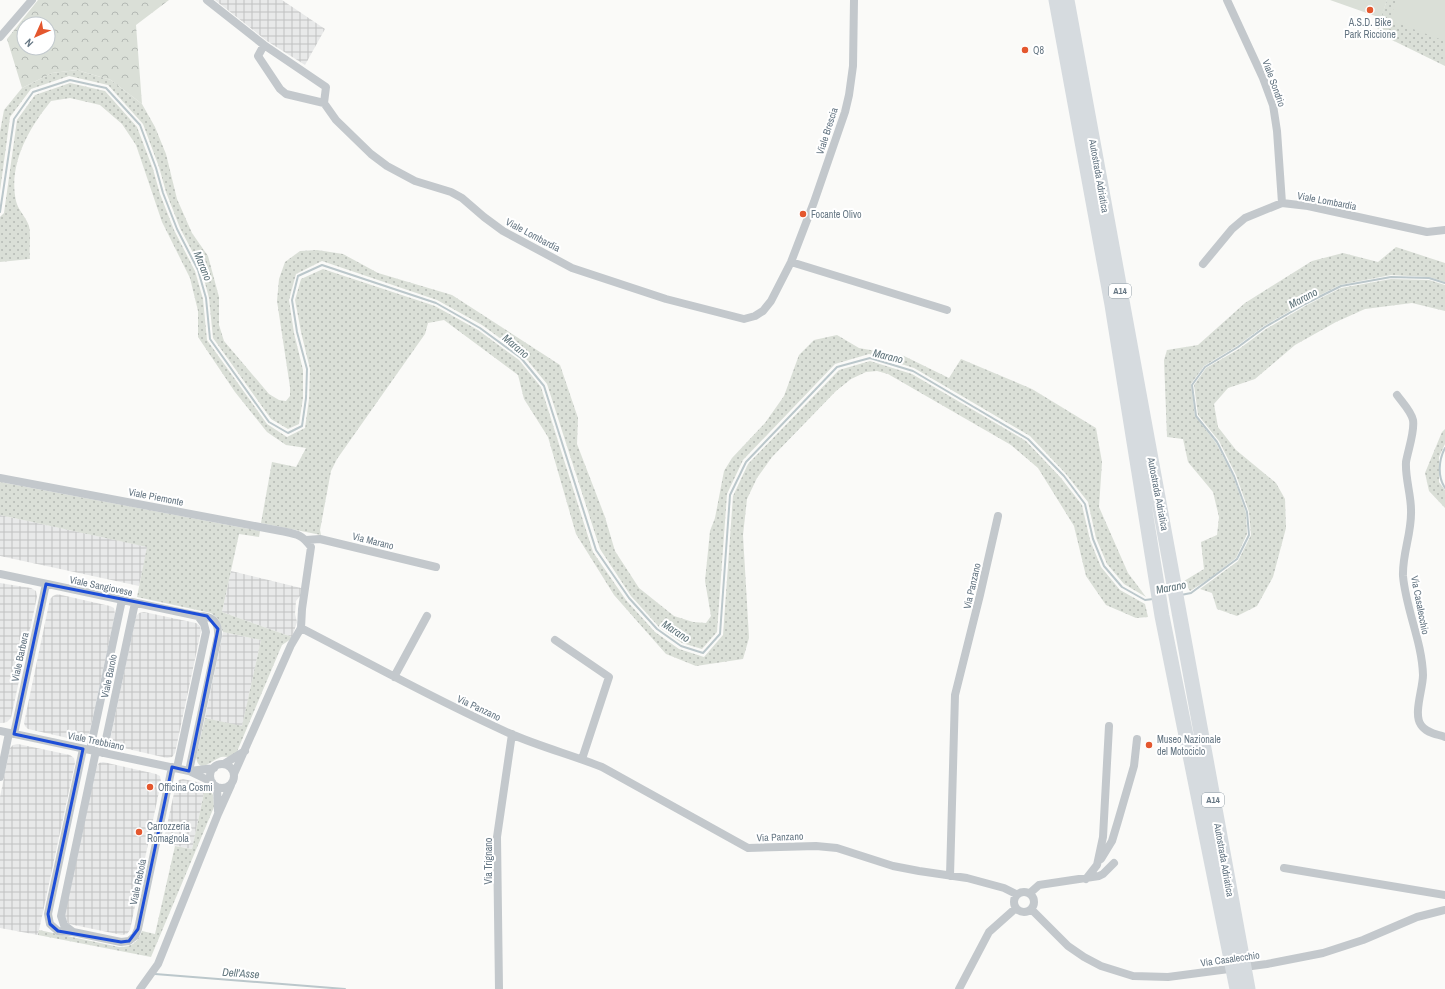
<svg xmlns="http://www.w3.org/2000/svg" width="1445" height="989" font-family="'Archivo Narrow',sans-serif">
<defs>
<pattern id="industrial-grid" width="8" height="8" patternUnits="userSpaceOnUse"><rect width="8" height="8" fill="#e8e9e9"/><path d="M0 4h8M4 0v8" fill="none" stroke="#c0c1c2"/></pattern>
<pattern id="grass-dots" width="8" height="8" patternUnits="userSpaceOnUse"><rect width="8" height="8" fill="#dadfd7"/><path d="M2 2h.1M6 6h.1" fill="none" stroke="#b4b9b4" stroke-width="1.8" stroke-linecap="round"/></pattern>
<pattern id="park-crowns" width="20" height="18" patternUnits="userSpaceOnUse"><rect width="20" height="18" fill="#dadfd7"/><path d="M2 6a3 3 0 1 1 6 0M12 15a3 3 0 1 1 6 0" fill="none" stroke="#b4b9b4"/></pattern>
</defs>
<rect width="100%" height="100%" fill="#fafaf8"/>
<!-- industrial -->
<path fill="url(#industrial-grid)" d="M215,0H282L325,29L305,65L267,41Z
M0,515L148,547L139,586L0,556Z
M231,571L301,588L300,596L296,601L295,614L297,622L292,637L222,612Z
M0,583L31,588L36,591L37,597L11,718L7,722L3,723H0Z
M57,594L110,606L114,608L115,614L89,735L86,739L81,741L28,729L25,726L24,723L50,599L53,596Z
M144,612L196,623L200,626L201,631L175,753L172,757L167,758L115,746L111,743L110,740L136,616L139,613Z
M223,632L261,640L242,727L205,718Z
M18,744L70,755L74,758L75,763L38,935L0,928V797L10,748L13,745Z
M103,762L156,774L160,776L161,782L130,930L127,934L122,935L69,924L66,921L64,917L96,767L99,763Z
M183,779L206,784L192,849L163,843L176,784L179,780Z"/>
<!-- grass -->
<path fill="url(#grass-dots)" d="M1387,0H1445V66L1392,40L1377,28Z
M77,70L111,80L142,104L155,127L166,154L177,199L192,233L208,256L219,297V325L224,341L269,394L279,400L286,401L290,396V387L277,301L279,279L285,262L300,251L317,250L343,254L378,273L452,295L560,365L578,418L577,444L605,517L615,551L639,588L674,616L693,622L706,623L711,616L705,581L710,531L715,518L724,471L732,458L765,423L784,396L799,355L814,340L837,335L859,348L904,356L949,378L961,359L1032,389L1096,428L1102,462L1099,507L1128,573L1146,597L1124,584L1107,564L1096,538L1088,502L1066,474L1030,436L914,368L869,354L835,364L743,460L727,494L717,632L702,649L682,643L659,627L631,596L600,549L547,384L523,355L482,325L437,300L322,261L296,274L289,300L294,333L303,370V398L299,424L288,429L271,419L213,338L209,298L201,268L180,228L166,192L159,167L143,124L108,85L69,76L31,89L10,117L0,191V132L4,110L22,88L52,73Z
M70,83L105,91L137,127L153,169L160,194L174,230L195,271L203,299L207,340L267,424L287,437L305,428L309,399L310,369L301,332L295,300L301,279L323,269L435,306L478,330L519,360L541,387L593,552L626,600L655,632L679,649L704,657L723,635L733,496L748,464L839,370L870,361L912,374L1026,441L1061,478L1082,505L1090,540L1101,567L1120,590L1145,604L1148,617L1136,618L1106,605L1086,576L1074,526L1038,468L1011,445L888,374L877,371L866,372L851,379L836,391L772,457L757,478L747,499L743,535L749,638L743,659L696,666L666,654L614,595L576,534L548,437L524,399L518,375L444,320L428,323L425,334L337,459L331,471L320,530L321,535L261,523L272,462L296,467L306,448L286,445L267,432L235,392L198,337V311L190,278L162,222L136,145L122,124L100,105L70,98L51,101C29,128 8,164 16,201C18,210 26,217 29,226C31,234 29,250 30,259L0,262V217L4,213L17,120L35,95Z
M1396,247L1445,263V282L1429,277L1391,275L1340,285L1304,303L1264,326L1237,346L1204,366L1191,384L1195,416L1216,443L1233,476L1246,513L1247,534L1236,558L1209,579L1190,591L1184,581L1204,569L1201,542L1217,535L1219,517L1213,492L1188,462L1183,439L1167,437L1164,360L1167,350L1198,345L1245,303L1312,261L1343,253L1378,262Z
M1391,279L1429,280L1445,285V311L1412,303L1365,309L1336,322L1295,345L1255,379L1228,388L1214,404L1218,427L1236,450L1276,483L1285,499L1286,528L1273,577L1257,606L1237,616L1217,609L1212,593L1200,589L1238,561L1251,535L1249,512L1236,475L1219,441L1198,415L1194,385L1206,368L1239,349L1266,329L1305,306L1341,288Z
M1445,429V444L1439,457V482L1445,490V508L1429,491L1425,473L1442,432Z
M0,482L260,531L259,537L239,534L222,612L292,637L291,639L282,645L236,754L232,758C228,757 223,756 219,758C210,761 199,775 196,757L205,718L242,726L261,640L223,632L218,619L211,613L137,597L147,547L0,515Z
M206,784L213,795L214,807L151,957L38,935L39,930L119,947C132,947 137,943 142,931L155,934L175,846L192,849Z"/>
<!-- park -->
<path fill="url(#park-crowns)" fill-rule="evenodd" d="M38,0H169L136,25L142,104L111,80L77,70L52,73L22,88L7,39ZM24,24H48V48H24Z"/>
<!-- pitch -->
<path fill="#dadfd7" d="M1330,0H1387L1381,18Z
M1397,0H1445V41L1389,20Z"/>
<g fill="none" stroke-linecap="round" stroke-linejoin="round">
<!-- stream -->
<path stroke="#bbc7cb" stroke-width="2" d="M0,212L14,119L33,92L70,80L106,88L140,125L156,168L163,193L177,229L198,270L206,298L210,339L269,422L288,433L302,426L306,398L307,369L297,332L292,300L298,276L322,265L436,303L480,328L521,358L544,386L596,550L629,598L657,629L681,646L703,653L720,634L730,495L746,462L837,367L870,358L913,371L1028,439L1064,476L1085,504L1093,539L1104,566L1122,587L1145,600L1153,599
M1445,448C1439,459 1437,476 1445,488
M1181,595L1191,593L1237,559L1249,535L1247,512L1234,476L1217,442L1196,416L1192,385L1205,367L1238,347L1265,327L1305,304L1341,286L1391,277L1429,278L1445,283
M155,974L345,989"/>
<!-- minor -->
<path stroke="#c3c8cc" stroke-width="8" d="M207,0L264,45L326,87L324,103L336,120L371,154L387,166L415,181L451,192L462,198L484,217L503,231L572,268L666,299L744,319L755,316L763,311L771,301L791,262L814,202L845,112L849,95L853,66L854,0
M1227,0L1263,78L1273,105L1277,131L1282,203
M0,37L32,0
M264,45L258,56L280,89L286,94L324,103
M791,262L947,310
M1203,264L1232,229L1245,218L1282,203L1308,206L1427,232L1445,230
M1397,395C1402,402 1411,411 1413,420C1415,431 1408,450 1406,462C1405,478 1411,494 1411,510C1412,533 1402,554 1403,576C1406,610 1422,641 1423,675C1423,689 1413,714 1421,725C1426,733 1437,734 1445,737
M0,478L281,531C296,534 302,534 311,547L302,609L301,628L291,645L234,774
M306,540L320,539L436,567
M0,574L198,616C212,616 219,621 218,636L189,771
M301,628C371,664 439,702 511,734C541,747 572,755 602,767L748,848L816,846L837,848L893,866L919,871L967,878L1004,888L1016,894
M555,640L609,677L582,759
M394,677L427,616
M0,731L189,771L212,782
M14,734L46,584
M83,749L48,914L50,924L58,931L73,932L121,942L129,941L135,936L138,929L172,767
M90,750L122,600
M103,753L135,603
M210 776a12 12 0 1 1 24 0a12 12 0 1 1-24 0Z
M224,764L245,751
M177,768L206,632L204,624L198,616
M190,771L214,768
M0,777L9,733
M217,787L218,811
M1101,859L1112,841L1118,821L1134,766L1137,739
M1284,868L1445,895
M950,876L955,695L980,595L998,516
M1086,879L1097,865L1103,837L1109,726
M1014 902a10 10 0 1 1 20 0a10 10 0 1 1-20 0Z
M1030,893L1039,885L1099,876L1103,874L1114,863
M1031,909L1068,946L1084,957L1101,966L1133,976L1168,977L1267,964L1323,953L1363,940L1417,917L1445,910
M73,932L64,925L61,916L96,751
M140,989L158,964L218,814L231,785
M499,989L497,837L512,734
M959,989L989,932L1016,908"/>
<!-- motorway -->
<path stroke="#d6dbdf" stroke-width="15" d="M1056,0L1112,305L1162,616L1237,989
M1067,0L1248,989"/>
</g>
<!-- marked area -->
<path fill="none" stroke="#1d4ed8" stroke-width="3" stroke-linejoin="round" d="M46,584L207,616L218,629L189,771L172,767L138,929L129,941L121,942L58,931L50,924L48,914L83,749L14,734Z"/>
<!-- markers -->
<g fill="#e4572e" stroke="#fff" stroke-width="1.5">
<circle cx="1370" cy="10" r="4"/>
<circle cx="1025" cy="50" r="4"/>
<circle cx="803" cy="214" r="4"/>
<circle cx="1149" cy="745" r="4"/>
<circle cx="150" cy="787" r="4"/>
<circle cx="139" cy="832" r="4"/>
</g>
<g text-anchor="middle" dominant-baseline="central" stroke-width="4" stroke-linejoin="round" paint-order="stroke">
<!-- shield labels -->
<g fill="#fff" stroke="#939fa8" stroke-width="1">
<rect x="1109" y="284" width="22" height="14" rx="3"/>
<rect x="1202" y="793" width="22" height="14" rx="3"/>
</g>
<g font-size="9" font-weight="bold" fill="#657683">
<text x="1120" y="291">A14</text>
<text x="1213" y="800">A14</text>
</g>
<!-- poi labels -->
<g font-size="10" fill="#657683" stroke="#fff" text-anchor="start">
<text x="1370" y="22" text-anchor="middle">A.S.D. Bike<tspan x="1370" dy="12">Park Riccione</tspan></text>
<text x="1033" y="50">Q8</text>
<text x="811" y="214">Focante Olivo</text>
<text x="1157" y="739">Museo Nazionale<tspan x="1157" dy="12">del Motociclo</tspan></text>
<text x="158" y="787">Officina Cosmi</text>
<text x="147" y="826">Carrozzeria<tspan x="147" dy="12">Romagnola</tspan></text>
</g>
<!-- street labels -->
<g font-size="10" fill="#657683" stroke="#fff">
<text transform="translate(1274 83) rotate(70)">Viale Sondrio</text>
<text transform="translate(827 131) rotate(-72)">Viale Brescia</text>
<text transform="translate(1099 176) rotate(80)">Autostrada Adriatica</text>
<text transform="translate(1327 201) rotate(11)">Viale Lombardia</text>
<text transform="translate(533 235) rotate(28)">Viale Lombardia</text>
<text transform="translate(1158 494) rotate(79)">Autostrada Adriatica</text>
<text transform="translate(156 497) rotate(11)">Viale Piemonte</text>
<text transform="translate(373 541) rotate(14)">Via Marano</text>
<text transform="translate(101 586) rotate(12)">Viale Sangiovese</text>
<text transform="translate(972 586) rotate(-77)">Via Panzano</text>
<text transform="translate(1420 605) rotate(79)">Via Casalecchio</text>
<text transform="translate(20 657) rotate(-78)">Viale Barbera</text>
<text transform="translate(109 676) rotate(-78)">Viale Barolo</text>
<text transform="translate(479 708) rotate(25)">Via Panzano</text>
<text transform="translate(96 741) rotate(12)">Viale Trebbiano</text>
<text transform="translate(780 837) rotate(-2)">Via Panzano</text>
<text transform="translate(1224 860) rotate(80)">Autostrada Adriatica</text>
<text transform="translate(488 861) rotate(-90)">Via Trignano</text>
<text transform="translate(138 882) rotate(-78)">Viale Rebola</text>
<text transform="translate(1230 959) rotate(-8)">Via Casalecchio</text>
</g>
<!-- water labels -->
<g font-size="11" font-style="italic" fill="#60757c" stroke="#fff">
<text transform="translate(203 266) rotate(68)">Marano</text>
<text transform="translate(1303 298) rotate(-28)">Marano</text>
<text transform="translate(516 346) rotate(40)">Marano</text>
<text transform="translate(888 356) rotate(14)">Marano</text>
<text transform="translate(1171 587) rotate(-11)">Marano</text>
<text transform="translate(676 631) rotate(33)">Marano</text>
<text transform="translate(241 973) rotate(4)">Dell'Asse</text>
</g>
</g>
<!-- north arrow -->
<g transform="translate(36 36) rotate(225)"><circle r="19" fill="#ffffff" stroke="#c1c8cd"/>
<path d="M0-3L7 15L0 10L-7 15Z" fill="#e4572e"/>
<text y="-6" font-size="11" font-weight="bold" text-anchor="middle" fill="#657683">N</text>
</g>
</svg>
